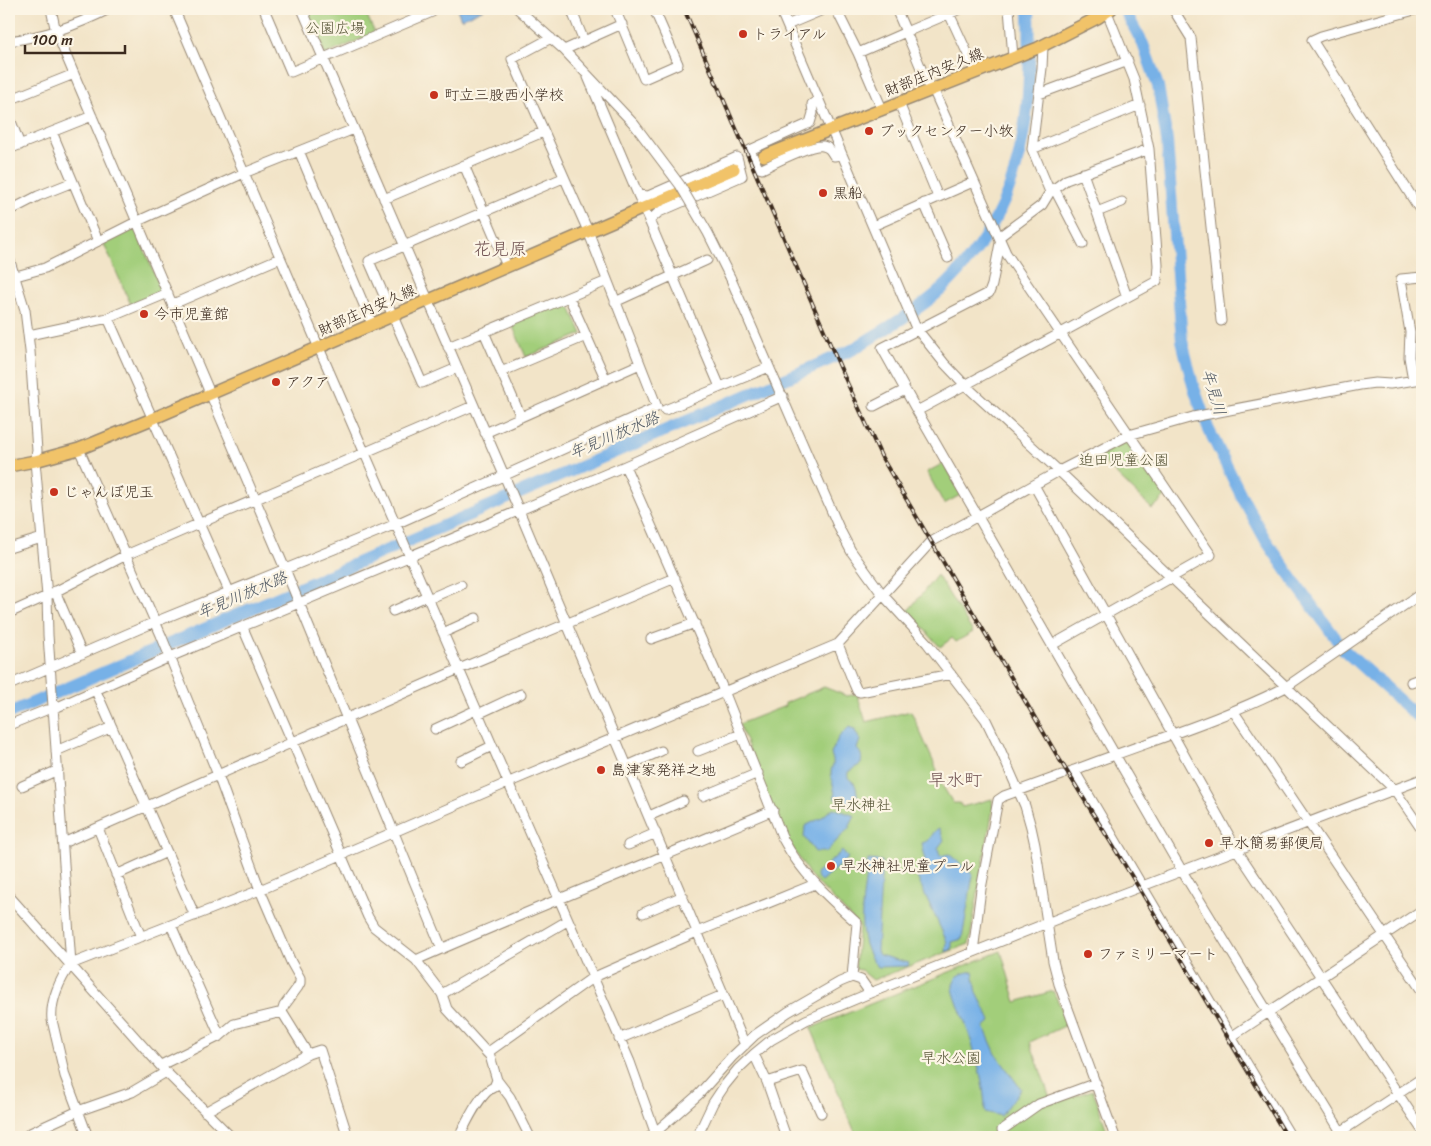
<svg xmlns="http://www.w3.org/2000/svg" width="1431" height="1146" font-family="Sriracha,'Klee One',sans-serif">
<rect width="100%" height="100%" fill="#fcf5e5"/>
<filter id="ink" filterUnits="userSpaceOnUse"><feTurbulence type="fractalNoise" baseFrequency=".02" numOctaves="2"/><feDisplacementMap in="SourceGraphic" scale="10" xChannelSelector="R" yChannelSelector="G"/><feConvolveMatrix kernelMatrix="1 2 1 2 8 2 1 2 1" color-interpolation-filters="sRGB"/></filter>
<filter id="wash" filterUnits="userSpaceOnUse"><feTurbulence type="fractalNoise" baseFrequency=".0096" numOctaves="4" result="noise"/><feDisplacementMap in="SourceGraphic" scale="20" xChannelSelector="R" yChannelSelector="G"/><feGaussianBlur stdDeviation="1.12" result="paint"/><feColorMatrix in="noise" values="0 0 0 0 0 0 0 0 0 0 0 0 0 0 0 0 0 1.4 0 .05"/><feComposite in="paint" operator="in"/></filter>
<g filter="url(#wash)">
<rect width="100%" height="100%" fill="#f2e4c8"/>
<!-- green -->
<path fill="#a2ce7a" stroke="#6e7c4c" d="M306,9H364L375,33L325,55Z
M135,227L162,292L131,305L103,242Z
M566,298L582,334L526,357L511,322Z
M1129,440L1167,495L1152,509L1096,454Z
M944,463L962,494L944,504L927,472Z
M937,575L973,632L956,642L952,638L940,647L908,611Z
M824,687L847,696L857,694L866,722L911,711L937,770L936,775L953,803H960L962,807L992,799L993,808L969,944L873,980L861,970L855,969L859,926L809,874L782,831L739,724L785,706V703Z
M1001,951L1016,1002L1053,991L1069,1024L1030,1042L1052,1103L1093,1090L1109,1137H857L811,1028Z"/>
<!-- water -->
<path fill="#77b1e7" stroke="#596e82" d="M457,9H484L461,19Z
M849,727L854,729L860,740L857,749C862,754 862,757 861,764L848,772C847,780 849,778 854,783C858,789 857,799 858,806L835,799C835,789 832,783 831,774C831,764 836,766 831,754L838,738Z
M833,808L855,816L849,828L826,852H815L804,837L805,826L821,818Z
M939,828L944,840L938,848L940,856L949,854L973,875L962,939L952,942V949L946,952L947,942L916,875L925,858L922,843C933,840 931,832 939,828Z
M842,851L848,858L821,881L815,875Z
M868,860L882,861L877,951L879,955L909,963L908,966L878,967C852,941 864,893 868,860Z
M973,971L977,993L991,1021L984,1027L996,1054L1021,1089L1001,1116L985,1112C985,1083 975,1053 966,1025C963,1016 952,993 953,985C955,974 964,973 973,971Z"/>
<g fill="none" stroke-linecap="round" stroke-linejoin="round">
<!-- river -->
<path stroke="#77b1e7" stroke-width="12" d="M1124,9L1143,44L1158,86L1167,141L1182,341L1193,385L1208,428L1241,495L1265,539L1294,581L1345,651L1422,721
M9,713L852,350C881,331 924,308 948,283C1026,205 1032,114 1029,9"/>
</g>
</g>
<g filter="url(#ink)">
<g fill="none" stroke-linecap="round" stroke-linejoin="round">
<!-- major-tunnel -->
<path stroke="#cdbfa6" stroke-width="11" stroke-dasharray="11 5.5" stroke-linecap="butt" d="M734,169L764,156"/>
<!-- minor casing -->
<g stroke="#968773" stroke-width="11">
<path id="minor" d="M51,9L56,32L285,569L442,949
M174,9L319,348L630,1062L655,1132
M264,9L291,72L432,12L431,9
M302,9L504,475L745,1045
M518,9L564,50L634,124
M571,9L584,41
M615,9L644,79L678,64L654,9
M780,9L916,328L944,363L965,385L1059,471L1394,789L1422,830
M836,9L858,53L906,32L896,9
M947,9L976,72
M1009,9L1013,57
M1173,9L1191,38L1221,321
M1418,9L1321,36L1312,40L1422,213
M787,25L825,9
M9,41C46,36 75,26 109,9
M1043,46L1042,68L1032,149L1050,192
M564,50L622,24
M858,53L882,109
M588,77L720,387
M933,89L1006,253L1211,555L1052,645
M930,90L906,32L960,9
M1039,94L1128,61
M9,100L74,74
M818,100L812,104L813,113L810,123L750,150L758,168L762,169C774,163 811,144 823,146C829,147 831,151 834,156L841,155
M899,103L938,197
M9,116L20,145
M52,132L98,241
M9,149L92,116
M1032,149L1140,105
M299,151L372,324
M464,165L507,266
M1083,173L1127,297
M1054,188L1083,244
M638,195L648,196L737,157L742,176L659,212L649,221
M384,199L543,132
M924,203L948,258
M9,211L38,196L73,182
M1097,212L1122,202
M873,226L973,182
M999,237L1042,205L1050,192L1066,180L1149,149
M1000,243L992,285L989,293L882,348L917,411L1182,871L1341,1132
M9,258L25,310L30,351L37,451L35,461L47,596L48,635L71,964
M730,277L839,528L851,551L882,594L927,643L986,720L1000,749L1025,806L1031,827L1035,845L1053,961L1059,984L1115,1137
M9,282L16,276L45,268L138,221L244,173L354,129
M569,297L606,380
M615,302L707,260
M173,304L280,258
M108,318L168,293
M484,332L521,417
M29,335L108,318L229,591
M448,347L607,281
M457,368L422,383L369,261L563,178
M501,372L586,336
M1413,380L1409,357L1410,332L1401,279L1422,277
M874,406L905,390
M665,410L769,367
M917,411L1157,281L1158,265L1149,149L1134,79L1107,12
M485,433L640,364
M79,449L161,635L218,775L260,890L291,962L300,978V983L298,987L284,1006L282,1012L308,1054
M625,466L724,691L783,839C801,873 829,898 857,923L852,977
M1034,485L1237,850L1422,1130
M9,548L42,538
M55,591L82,654
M428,599L461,585
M393,611L427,596
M9,613L47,596L126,555L473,406
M243,628L368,917L374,927L416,960L442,994L447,1009L490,1056L497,1080L494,1087C480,1092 466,1124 459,1137
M443,633L476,618
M651,639L695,623
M838,644L854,684L857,691L860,692L951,674
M1411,682L1422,678
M9,685L155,622L396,524L657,407L588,231L512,59L551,38
M96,691L195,916
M1234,712L1422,991
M478,714L521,694
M9,725L46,710L53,709L170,657L625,466L783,396
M435,729L476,710
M56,751L112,727
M698,751L741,734
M461,761L492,746
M627,766L661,751
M1074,770L1231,1037L1422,910
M1072,771C1143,743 1217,722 1286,687L1422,593
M22,786L58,770
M703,796L758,773
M649,816L683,801
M98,828L141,937
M63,843L459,669L675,578
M628,845L656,833
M116,875L167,852
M9,896L166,1072L231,1137
M643,913L683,896
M171,925L220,1036L234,1024L282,1012
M973,952L981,889L998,800L1004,796L1062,775
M416,960C534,908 654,861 773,810
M442,994L567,921
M1231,1037L1291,1137
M619,1039L723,995
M487,1053L592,978L697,932L815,884
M754,1054L767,1082L786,1137
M161,1065L220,1036
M497,1080L510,1097L530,1137
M767,1082L802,1071L821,1113
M205,1112L308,1054L320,1050L348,1137
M1002,1130L1039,1104L1096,1083
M25,1137L30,1133L78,1111L132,1092L166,1072
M88,1137L65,1076L52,1020C50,1001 60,979 71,964L260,890L507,783L838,644L931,542L1059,471L1129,435L1193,417L1360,385L1375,383L1390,384L1422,379
M650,1137L699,1094L732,1057L755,1035L788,1012L840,982L852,977L861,980L870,993
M697,1137L713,1103L725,1085L738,1069L754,1054L771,1040L806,1020L870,993L1085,908L1422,779
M1333,1137L1422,1078"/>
</g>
<!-- major casing -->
<g stroke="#968773" stroke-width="14">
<path id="major" d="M764,156L1038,48L1097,18L1111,9
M9,466L35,461L79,449L152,419L734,169"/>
</g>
<!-- minor -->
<use href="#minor" stroke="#fff" stroke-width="9"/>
<!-- major -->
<use href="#major" stroke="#f1c369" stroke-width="11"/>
<!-- rail casing -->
<g stroke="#3b2a1e" stroke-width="4">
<path id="rail" d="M684,9L844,376L882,458L1058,757L1139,888L1287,1137"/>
</g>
<!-- rail -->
<use href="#rail" stroke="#fcf5e5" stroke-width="2" stroke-dasharray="5.5" stroke-linecap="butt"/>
<!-- minor-bridge casing -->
<g stroke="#968773" stroke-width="11" stroke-linecap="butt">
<path id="minor-bridge" d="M634,124L680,185L708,233L730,277"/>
</g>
<!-- minor-bridge -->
<use href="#minor-bridge" stroke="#fff" stroke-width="9"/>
</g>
</g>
<!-- markers -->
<g fill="#c8321e" stroke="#fcf5e5" stroke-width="2">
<circle cx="743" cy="34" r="5"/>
<circle cx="434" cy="95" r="5"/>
<circle cx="869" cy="131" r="5"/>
<circle cx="823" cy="193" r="5"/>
<circle cx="144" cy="314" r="5"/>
<circle cx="276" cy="382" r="5"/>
<circle cx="54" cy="492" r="5"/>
<circle cx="601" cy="770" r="5"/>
<circle cx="1209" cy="843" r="5"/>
<circle cx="831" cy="866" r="5"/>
<circle cx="1088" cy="954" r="5"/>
</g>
<g text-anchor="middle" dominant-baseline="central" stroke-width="4.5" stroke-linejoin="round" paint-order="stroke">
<!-- park labels -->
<g font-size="15" fill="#555335" stroke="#fcf5e5">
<text x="335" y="28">公園広場</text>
<text x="1124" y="460">迫田児童公園</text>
<text x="861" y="805">早水神社</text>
<text x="951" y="1058">早水公園</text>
</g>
<!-- poi labels -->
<g font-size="15" fill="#3b2a1e" stroke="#fcf5e5" text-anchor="start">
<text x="753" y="34">トライアル</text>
<text x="444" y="95">町立三股西小学校</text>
<text x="879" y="131">ブックセンター小牧</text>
<text x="833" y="193">黒船</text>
<text x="154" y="314">今市児童館</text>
<text x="286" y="382">アクア</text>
<text x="64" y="492">じゃんぼ児玉</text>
<text x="611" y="770">島津家発祥之地</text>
<text x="1219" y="843">早水簡易郵便局</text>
<text x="841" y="866">早水神社児童プール</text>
<text x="1098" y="954">ファミリーマート</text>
</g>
<!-- street labels -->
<g font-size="15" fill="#3b2a1e" stroke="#fcf5e5">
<text transform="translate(934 72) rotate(-22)">財部庄内安久線</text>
<text transform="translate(367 310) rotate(-24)">財部庄内安久線</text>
</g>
<!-- water labels -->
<g font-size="16" font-style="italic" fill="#505964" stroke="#fcf5e5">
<text transform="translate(1214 392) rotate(73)">年見川</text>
<text transform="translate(614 435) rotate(-23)">年見川放水路</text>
<text transform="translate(242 595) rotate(-23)">年見川放水路</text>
</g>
<!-- quarter labels -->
<g font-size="18" fill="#715353" stroke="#fcf5e5">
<text x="500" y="249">花見原</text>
<text x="955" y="780">早水町</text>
</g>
</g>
<!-- margin -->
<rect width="1431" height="1146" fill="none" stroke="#fcf5e5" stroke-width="30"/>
<!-- scale -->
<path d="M25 45v8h100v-8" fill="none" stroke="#3b2a1e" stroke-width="2.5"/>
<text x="32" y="45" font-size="15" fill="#3b2a1e" stroke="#fcf5e5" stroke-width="4" paint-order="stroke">100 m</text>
</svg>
